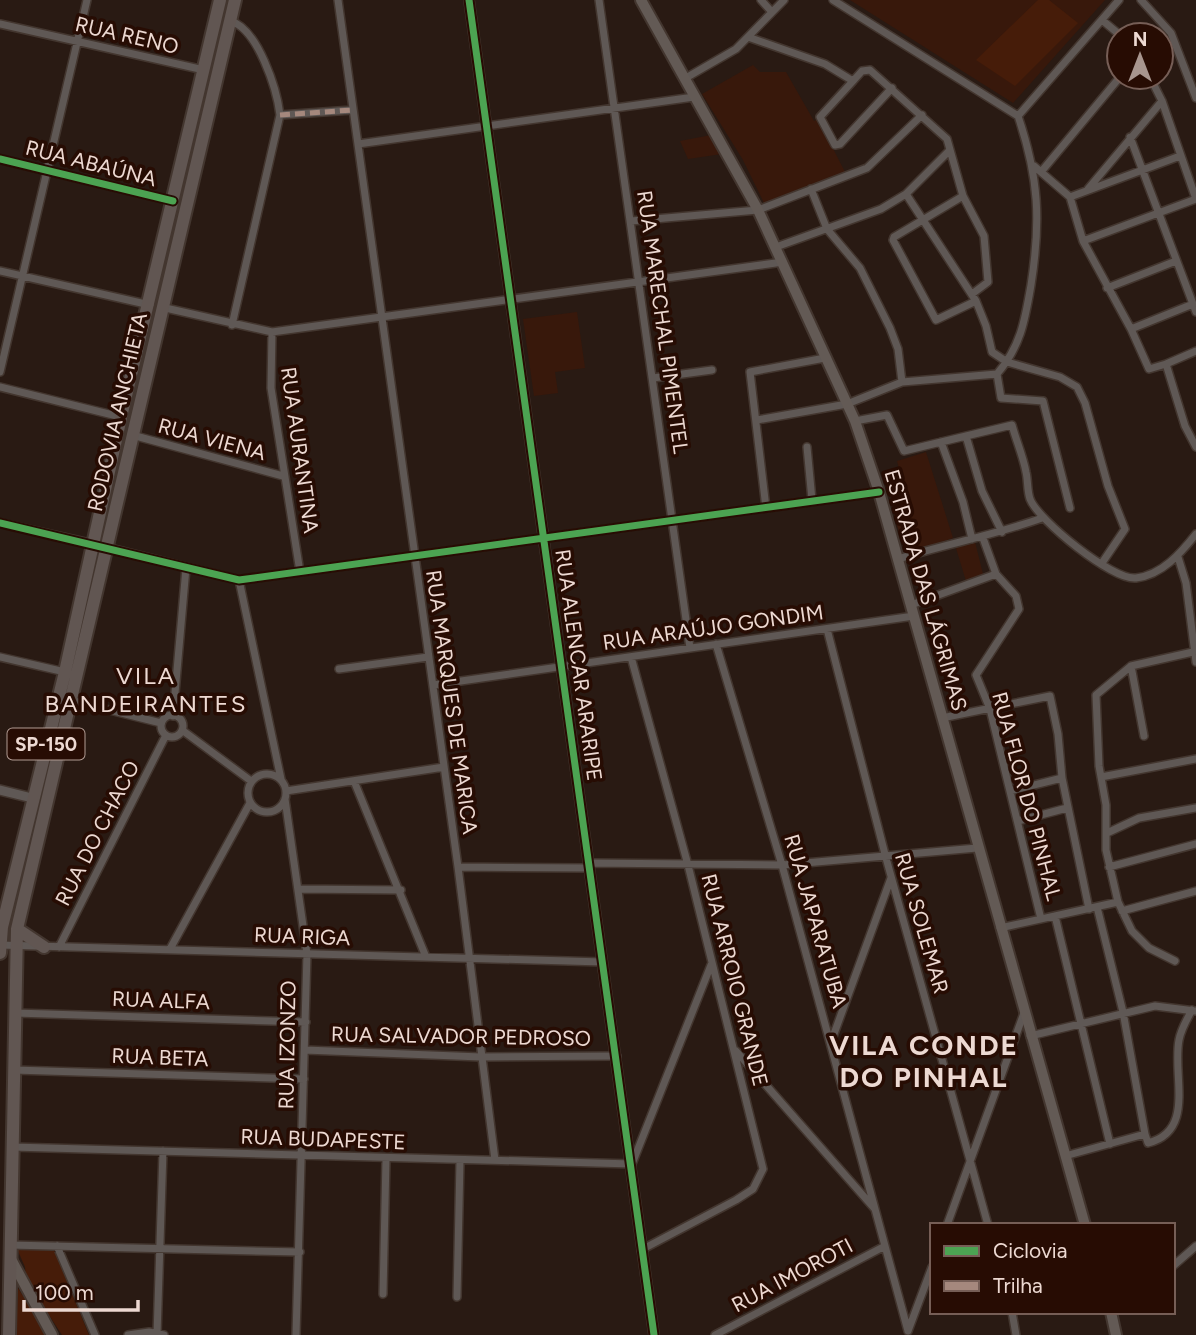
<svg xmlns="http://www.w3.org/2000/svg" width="1196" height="1335" font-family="Figtree,sans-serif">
<rect width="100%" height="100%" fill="#291a13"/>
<!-- built -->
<path fill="#38180b" d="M850,0H1105L1013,103Z
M753,65L760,72H786L814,121L818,119L845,172L764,203L743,160L702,94Z
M711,135L722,154L688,159L680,141Z
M577,312L585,368L555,372L558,393L534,396L523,319Z
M926,452L953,538L906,554L896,522L912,517L897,461Z
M975,542L983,574L966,581L955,545Z"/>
<!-- green -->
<path fill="#461c09" d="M1038,0H1049L1078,23L1015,86L976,60Z
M17,1249L54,1250L89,1335H62L26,1280L25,1267Z
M18,1288L48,1335H16Z"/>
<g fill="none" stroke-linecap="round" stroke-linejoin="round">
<!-- minor casing -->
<g stroke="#43362f" stroke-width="10">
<path id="minor" d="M338,0L458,867L495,1160
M599,0L690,648
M761,0L771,11
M833,0L1018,116
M1141,0L1171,33L1196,98
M1102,20L1120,35
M230,21C258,28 277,90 280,115L232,325
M0,24L204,70
M748,37L825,64L853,81L862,71L870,70L947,139L963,196L984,236L988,282L972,294
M1150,77L1162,101L1196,199
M684,79L736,49L784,0
M853,81L820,117L835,145L840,144L892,88
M280,115L352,110
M1018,116L1119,0
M1130,137L1196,312
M358,144L694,97
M0,159L173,201
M1034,166L1070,197L1083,241L1131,329L1149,369L1166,364L1185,426L1196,447
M1041,172L1120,77
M811,189L827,229L860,268L890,328L898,349L902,382
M1088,189L1162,101
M906,194L976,301L986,326L992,352L1007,362L1060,377L1077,387L1085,403L1108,486L1125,529L1102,563
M963,196L894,237L893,240L936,320L976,301
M1070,197L1180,156
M631,221L758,210L867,168L922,115
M1083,241L1196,199
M776,247L881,209L906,194L950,150
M0,271L150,305
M1107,288L1176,261
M161,307L272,332L783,262
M1131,329L1193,304
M272,332L271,388L300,572
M1166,364L1196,351
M0,372L87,0
M997,374L1001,398L1043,401L1070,508
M653,378L712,370
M0,387L121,417
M757,420L847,404L902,382L997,374C1021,346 1025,320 1031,285C1041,221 1039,178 1018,116
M855,421L887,415L904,451L966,436L982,491L1002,532
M132,435L283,476
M966,436L1012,425C1016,440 1023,456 1026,472C1028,480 1027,490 1030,499C1038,520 1113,581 1136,578C1162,575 1181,553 1196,534
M941,442L963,502L972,539
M807,447L812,500
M766,508L750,372L825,358
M0,523L94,544
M983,538L996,574L1016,596L1019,609L976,675L990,709L1041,919
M106,547L239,580L879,492
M1178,557L1186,583L1196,662
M898,559C946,544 995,535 1042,518
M239,580L281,779
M911,605L996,574
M827,629L886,858L988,1225
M716,644L782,865L908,1331
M0,657L65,672
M631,657L688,865L763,1169L753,1189L736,1200L641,1250
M1131,666L1144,736
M339,669L428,657
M433,685L914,616
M70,700L161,723
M161 726a11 11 0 1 1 22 0a11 11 0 1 1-22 0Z
M173,716L186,568
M942,718L1050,696L1058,734L1062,778L1089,909
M182,730L251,781
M248 793a19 19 0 1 1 38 0a19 19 0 1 1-38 0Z
M1101,777L1196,759
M354,781L426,957
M286,791L444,767
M1010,791L1062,778
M285,799L307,954L296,1335
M1018,821L1067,808
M1107,833L1139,818L1196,808
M590,863L782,865L977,848
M458,867L590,868
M1109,867L1196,844
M300,889L401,890
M1097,907L1123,1012L1145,1134
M1122,911L1196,891
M1055,916L1110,1144
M1000,928L1118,902
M0,945L603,962
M59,947L166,735
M170,949L250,803
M1175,961L1149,948L1132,931L1118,902L1106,850V805L1099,766L1096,695L1131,666L1193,652
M15,1013L306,1022
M1030,1036L1155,1006L1195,1011
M831,1042L891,878
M305,1050L481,1057L617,1056
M736,1051L874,1208
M14,1070L304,1079
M12,1147L632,1164L711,965
M1065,1156L1145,1134L1148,1143C1196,1131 1172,1075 1179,1040C1181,1029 1187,1019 1192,1010
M947,1225L1024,1013
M10,1245L300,1252
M57,1246L95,1335
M1173,1266L1196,1246
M383,1294L386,1159
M457,1297L460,1161
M1012,1312L1016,1335
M908,1331L932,1267
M128,1335L149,1332L164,1335
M157,1335L163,1151
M715,1335L885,1246"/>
</g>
<!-- tertiary casing -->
<g stroke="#43362f" stroke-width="12">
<path id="tertiary" d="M469,0L654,1335
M0,790L32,798"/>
</g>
<!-- secondary casing -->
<g stroke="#43362f" stroke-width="14">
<path id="secondary" d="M641,0L758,210L855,421L879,492L1085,1225
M12,1261L52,1335
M1111,1312L1116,1335"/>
</g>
<!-- trunk casing -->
<g stroke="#43362f" stroke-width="16">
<path id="trunk" d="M17,929L44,947
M0,953L2,927L65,672L121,417L220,0
M9,1335L17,929L235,0"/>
</g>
<!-- minor -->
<use href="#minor" stroke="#5f5855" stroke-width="7"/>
<!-- tertiary -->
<use href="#tertiary" stroke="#5f5855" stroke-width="9"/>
<!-- secondary -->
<use href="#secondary" stroke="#635a55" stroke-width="10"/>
<!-- trunk -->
<use href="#trunk" stroke="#615652" stroke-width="12"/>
<!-- quiet -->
<path stroke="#a5887d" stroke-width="5" stroke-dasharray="10 5" stroke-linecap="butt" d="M280,115L352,110"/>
<!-- cycleway casing -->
<g stroke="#270c03" stroke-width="11">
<path id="cycleway" d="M469,0L654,1335
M0,159L173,201
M0,523L239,580L879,492"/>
</g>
<!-- cycleway -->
<use href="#cycleway" stroke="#4ca352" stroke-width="7"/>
</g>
<g text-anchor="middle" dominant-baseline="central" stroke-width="7" stroke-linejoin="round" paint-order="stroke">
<!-- shield labels -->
<rect fill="#270c03" stroke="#b29c94" stroke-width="2" x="7.5" y="728.5" width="77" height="31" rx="5"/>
<g font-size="19" font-weight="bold" fill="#edd9d2">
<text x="46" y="744">SP-150</text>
</g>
<!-- street labels -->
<g font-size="21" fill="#edd9d2" stroke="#270c03">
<text transform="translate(127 35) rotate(13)">RUA RENO</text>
<text transform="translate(91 163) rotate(14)">RUA ABAÚNA</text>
<text transform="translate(663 322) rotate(82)">RUA MARECHAL PIMENTEL</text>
<text transform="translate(117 412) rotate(-77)">RODOVIA ANCHIETA</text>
<text transform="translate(212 439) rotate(15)">RUA VIENA</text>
<text transform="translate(300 450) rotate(82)">RUA AURANTINA</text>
<text transform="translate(926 590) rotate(74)">ESTRADA DAS LÁGRIMAS</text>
<text transform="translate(713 627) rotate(-8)">RUA ARAÚJO GONDIM</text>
<text transform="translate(579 665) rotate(82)">RUA ALENCAR ARARIPE</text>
<text transform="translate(452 702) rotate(82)">RUA MARQUES DE MARICA</text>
<text transform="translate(1027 796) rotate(75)">RUA FLOR DO PINHAL</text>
<text transform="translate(97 833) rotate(-63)">RUA DO CHACO</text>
<text transform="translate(816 921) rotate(74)">RUA JAPARATUBA</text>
<text transform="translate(922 923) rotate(74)">RUA SOLEMAR</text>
<text transform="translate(302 936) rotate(2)">RUA RIGA</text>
<text transform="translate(735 980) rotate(76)">RUA ARROIO GRANDE</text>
<text transform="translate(161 1000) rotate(2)">RUA ALFA</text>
<text transform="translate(461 1036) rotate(1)">RUA SALVADOR PEDROSO</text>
<text transform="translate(287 1045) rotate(-89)">RUA IZONZO</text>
<text transform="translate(160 1057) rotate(2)">RUA BETA</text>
<text transform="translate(323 1139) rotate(2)">RUA BUDAPESTE</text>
<text transform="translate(792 1275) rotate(-28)">RUA IMOROTI</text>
</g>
<!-- quarter labels -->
<g font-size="24" letter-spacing="2" fill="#edd9d2" stroke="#270c03">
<text x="146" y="675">VILA<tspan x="146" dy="28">BANDEIRANTES</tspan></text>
</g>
<!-- district labels -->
<g font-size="28" font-weight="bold" letter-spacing="2" fill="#edd9d2" stroke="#270c03">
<text x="924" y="1045">VILA CONDE<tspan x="924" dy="32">DO PINHAL</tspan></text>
</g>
</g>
<!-- legend -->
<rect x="930" y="1223" width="245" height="91" fill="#270c03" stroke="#765e56" stroke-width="2"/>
<rect x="944" y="1246" width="35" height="10" fill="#4ca352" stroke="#765e56" stroke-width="2"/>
<text x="993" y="1258" font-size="21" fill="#edd9d2">Ciclovia</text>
<rect x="944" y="1281" width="35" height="10" fill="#a5887d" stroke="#765e56" stroke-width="2"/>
<text x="993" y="1293" font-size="21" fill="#edd9d2">Trilha</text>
<!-- north arrow -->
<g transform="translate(1140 56)"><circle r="33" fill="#270c03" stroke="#765e56" stroke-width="2"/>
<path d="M0-5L12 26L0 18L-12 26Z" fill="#a8968f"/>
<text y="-10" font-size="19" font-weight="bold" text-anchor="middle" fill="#edd9d2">N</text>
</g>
<!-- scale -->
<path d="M24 1300v10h114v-10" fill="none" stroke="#edd9d2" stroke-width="3.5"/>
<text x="35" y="1300" font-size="21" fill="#edd9d2" stroke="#270c03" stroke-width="5" paint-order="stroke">100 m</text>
</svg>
